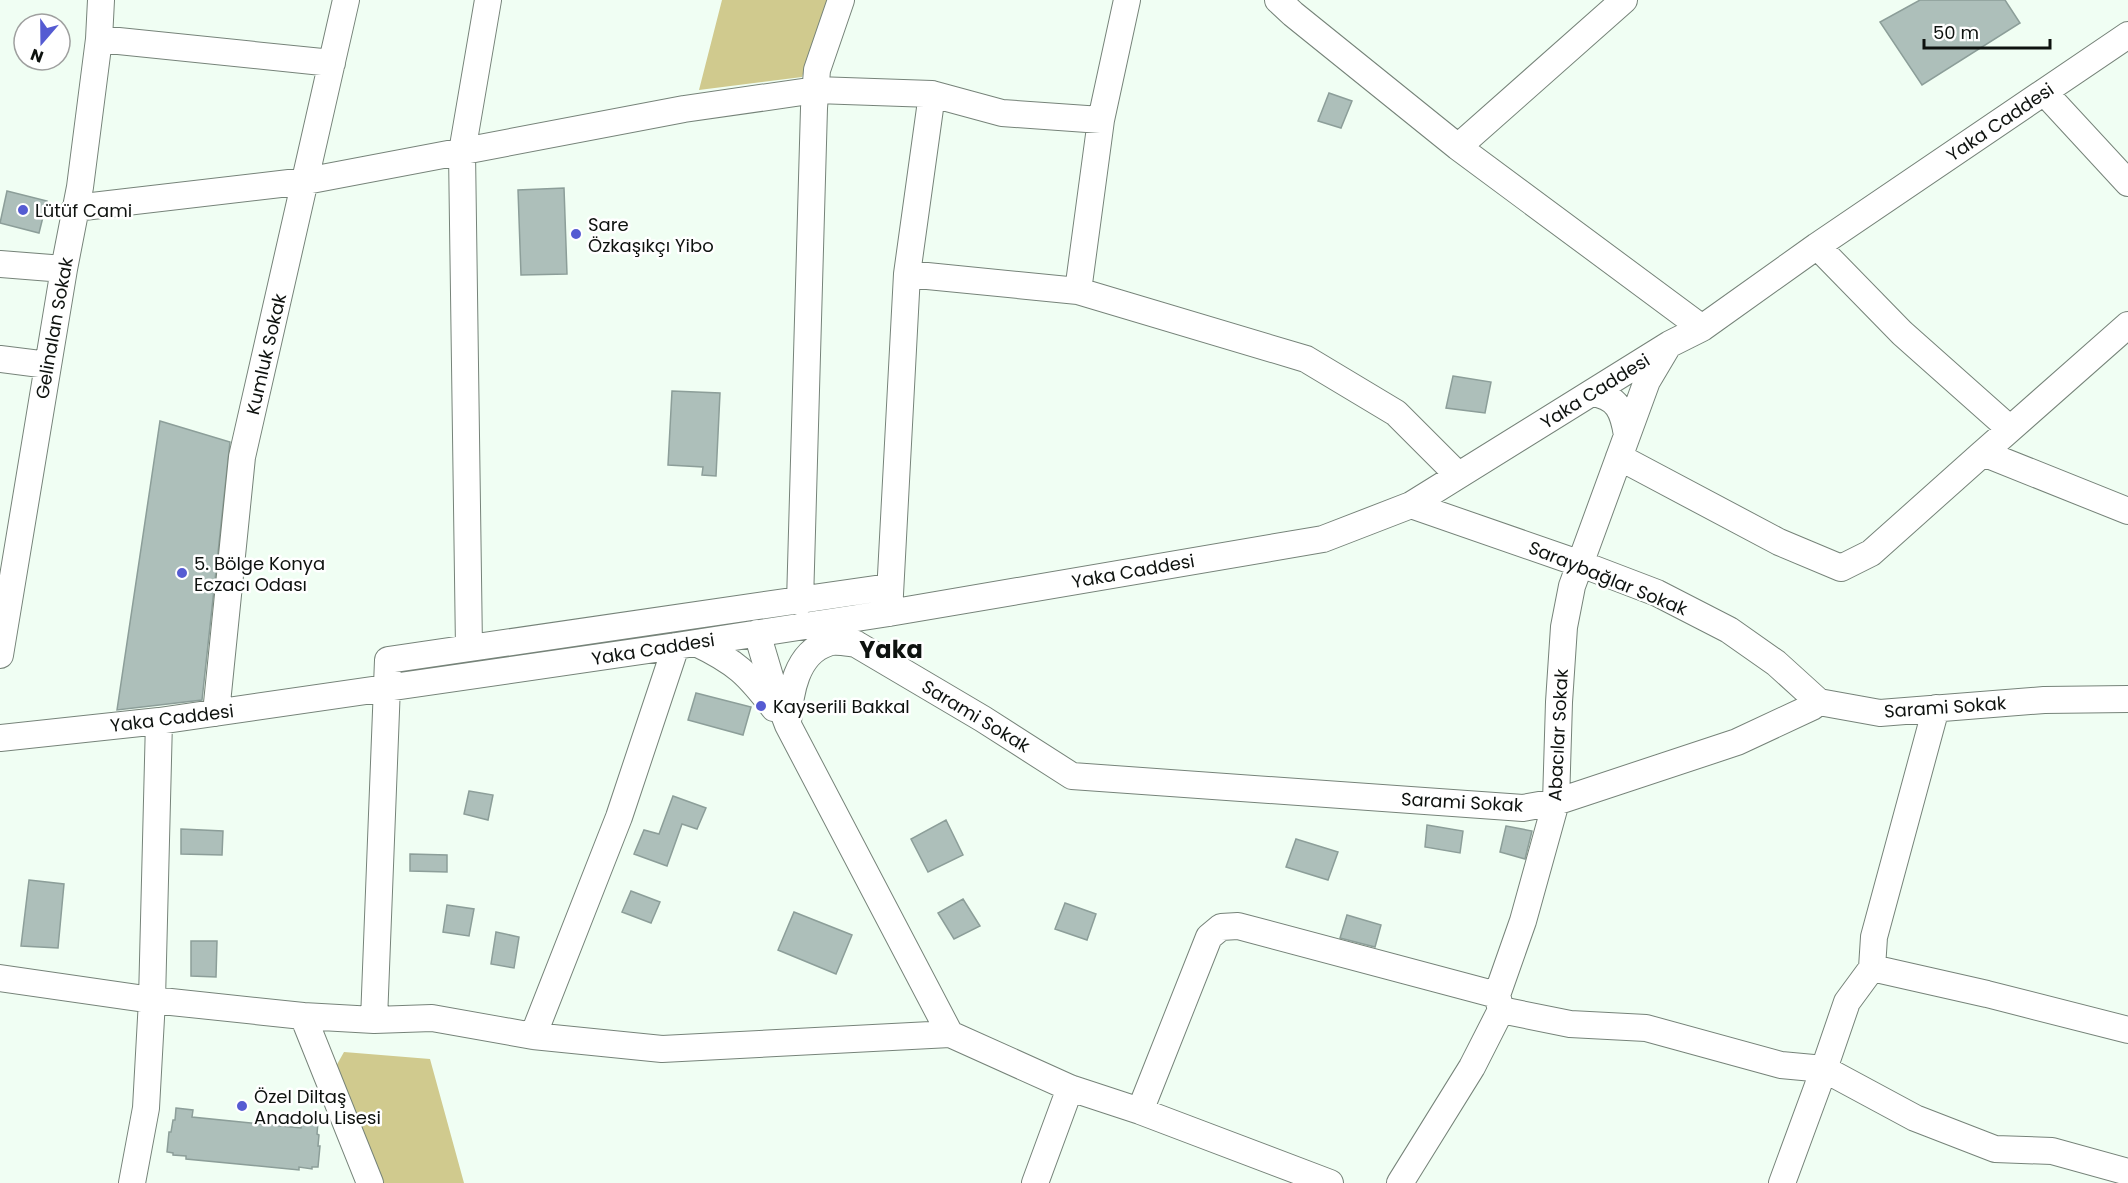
<svg xmlns="http://www.w3.org/2000/svg" width="2128" height="1183" font-family="Poppins,sans-serif">
<rect width="100%" height="100%" fill="#f0fef3"/>
<!-- green -->
<path fill="#d0ca8e" d="M722,0H827L802,77L699,90Z
M344,1052L430,1059L464,1183H376L335,1068Z"/>
<!-- building -->
<path fill="#adbfba" stroke="#8c9e99" stroke-width="1.5" d="M1920,0H2005L2020,23L1922,85L1880,22Z
M1329,93L1352,101L1341,128L1318,121Z
M564,188L567,274L521,275L518,190Z
M7,191L47,201L39,233L0,223Z
M1453,376L1491,382L1485,413L1446,408Z
M672,391L720,393L716,476L702,475L703,467L668,465Z
M160,421L230,442L202,700L117,710Z
M696,693L751,707L743,735L688,720Z
M469,791L493,795L488,820L464,814Z
M673,796L706,808L697,829L682,824L667,866L634,854L644,830L659,834Z
M946,820L963,855L928,872L911,839Z
M1427,825L1463,831L1460,853L1425,847Z
M1506,826L1532,831L1525,859L1500,852Z
M181,829L223,831L222,855L181,854Z
M1296,839L1338,852L1328,880L1286,867Z
M410,854L447,855V872L410,871Z
M29,880L64,884L58,948L21,946Z
M631,891L660,902L651,923L622,912Z
M963,899L980,926L954,939L938,913Z
M1065,903L1096,914L1087,940L1055,929Z
M447,905L474,909L469,936L443,932Z
M794,912L852,935L836,974L778,950Z
M1347,915L1381,925L1375,947L1340,938Z
M496,932L519,937L514,968L491,964Z
M191,941H217L216,977L191,976Z
M176,1108L193,1110L192,1117L301,1128L302,1121L318,1122L317,1134L319,1135L318,1146H320L318,1167H312V1169L299,1167V1170L186,1159V1156L173,1155V1153L167,1152L169,1132H171L173,1120H175Z"/>
<g fill="none" stroke-linecap="round" stroke-linejoin="round">
<!-- minor casing -->
<g stroke="#768379" stroke-width="28">
<path id="minor" d="M1127,0L1101,120L1078,291L1306,359L1396,413L1458,475
M1278,0L1293,14L1458,147
M1624,0L1458,147L1702,328
M99,39L332,63
M2044,92L2128,183
M932,94L1002,113L1101,120
M75,208L306,181L684,109L816,90L932,94L907,274L889,613
M1817,246L1902,333L2010,429
M0,264L64,269
M907,274L1078,291
M2128,325L1983,453L2128,511
M0,359L48,365
M1592,393C1618,397 1623,411 1627,435
M1619,457L1779,542L1841,568L1871,553L1983,453
M1411,505L1581,564L1657,593L1729,630L1776,663L1819,702
M800,602L814,108L817,70L841,0
M817,624L856,644L983,719L1072,776L1523,808L1556,802L1737,742L1812,707L1819,702L1880,713L2044,700L2128,699
M757,633L771,680L788,725L950,1034L1070,1088L1140,1111L1330,1183
M696,643C736,662 748,674 774,708
M469,648L462,152L488,0
M0,655L64,269L80,187L99,39L101,0
M1936,708L1874,937L1872,968L1987,994L2128,1030
M216,713L242,457L346,0
M159,721L152,1000L303,1016
M788,722C790,693 796,653 828,643C835,640 848,643 856,644
M0,738L159,721L676,646L889,613L1323,539L1411,505L1670,344L1702,328L1817,246L2128,35
M0,978L152,1000L146,1108L132,1183
M1501,1010L1570,1024L1646,1028L1781,1065L1824,1069L1847,1002L1872,968
M374,1020L388,660L889,587
M533,1036L619,817L676,646
M1140,1111L1209,937L1221,927L1238,926L1497,995
M370,1183L303,1016L374,1020L432,1018L533,1036L662,1049L950,1034
M1035,1183L1070,1088
M1400,1183L1472,1067L1501,1010L1497,995L1523,921L1556,802L1559,702L1564,627L1572,586L1647,381L1666,349
M1782,1183L1824,1069L1915,1118L1995,1149L2052,1151L2128,1172"/>
</g>
<!-- minor -->
<use href="#minor" stroke="#fff" stroke-width="26"/>
</g>
<!-- markers -->
<g fill="#555bd2" stroke="#fff" stroke-width="2">
<circle cx="23" cy="210" r="6"/>
<circle cx="576" cy="234" r="6"/>
<circle cx="182" cy="573" r="6"/>
<circle cx="761" cy="706" r="6"/>
<circle cx="242" cy="1106" r="6"/>
</g>
<g text-anchor="middle" dominant-baseline="central" stroke-width="5" stroke-linejoin="round" paint-order="stroke">
<!-- street labels -->
<g font-size="18" fill="#0e120f" stroke="#fff">
<text transform="translate(2000 122) rotate(-34)">Yaka Caddesi</text>
<text transform="translate(54 328) rotate(-80)">Gelinalan Sokak</text>
<text transform="translate(266 354) rotate(-77)">Kumluk Sokak</text>
<text transform="translate(1595 391) rotate(-32)">Yaka Caddesi</text>
<text transform="translate(1133 571) rotate(-10)">Yaka Caddesi</text>
<text transform="translate(1608 578) rotate(22)">Saraybağlar Sokak</text>
<text transform="translate(653 649) rotate(-9)">Yaka Caddesi</text>
<text transform="translate(1945 707) rotate(-4)">Sarami Sokak</text>
<text transform="translate(976 716) rotate(31)">Sarami Sokak</text>
<text transform="translate(172 718) rotate(-7)">Yaka Caddesi</text>
<text transform="translate(1558 735) rotate(-87)">Abacılar Sokak</text>
<text transform="translate(1462 802) rotate(3)">Sarami Sokak</text>
</g>
<!-- poi labels -->
<g font-size="18" fill="#0e120f" stroke="#fff" text-anchor="start">
<text x="35" y="210">Lütüf Cami</text>
<text x="588" y="224">Sare<tspan x="588" dy="21">Özkaşıkçı Yibo</tspan></text>
<text x="194" y="563">5. Bölge Konya<tspan x="194" dy="21">Eczacı Odası</tspan></text>
<text x="773" y="706">Kayserili Bakkal</text>
<text x="254" y="1096">Özel Diltaş<tspan x="254" dy="21">Anadolu Lisesi</tspan></text>
</g>
<!-- district labels -->
<g font-size="24" font-weight="bold" fill="#0e120f" stroke="#fff">
<text x="891" y="649">Yaka</text>
</g>
</g>
<!-- north arrow -->
<g transform="translate(42 42) rotate(200)"><circle r="28" fill="#ffffff" stroke="#9fa09f" stroke-width="1.5"/>
<path d="M0-4.5L10 22L0 15L-10 22Z" fill="#555bd2"/>
<text y="-9" font-size="16" font-weight="bold" text-anchor="middle" fill="#0e120f">N</text>
</g>
<!-- scale -->
<path d="M1924 39v9h126v-9" fill="none" stroke="#0e120f" stroke-width="3"/>
<text x="1933" y="39" font-size="18" fill="#0e120f" stroke="#ffffff" stroke-width="4.5" paint-order="stroke">50 m</text>
</svg>
